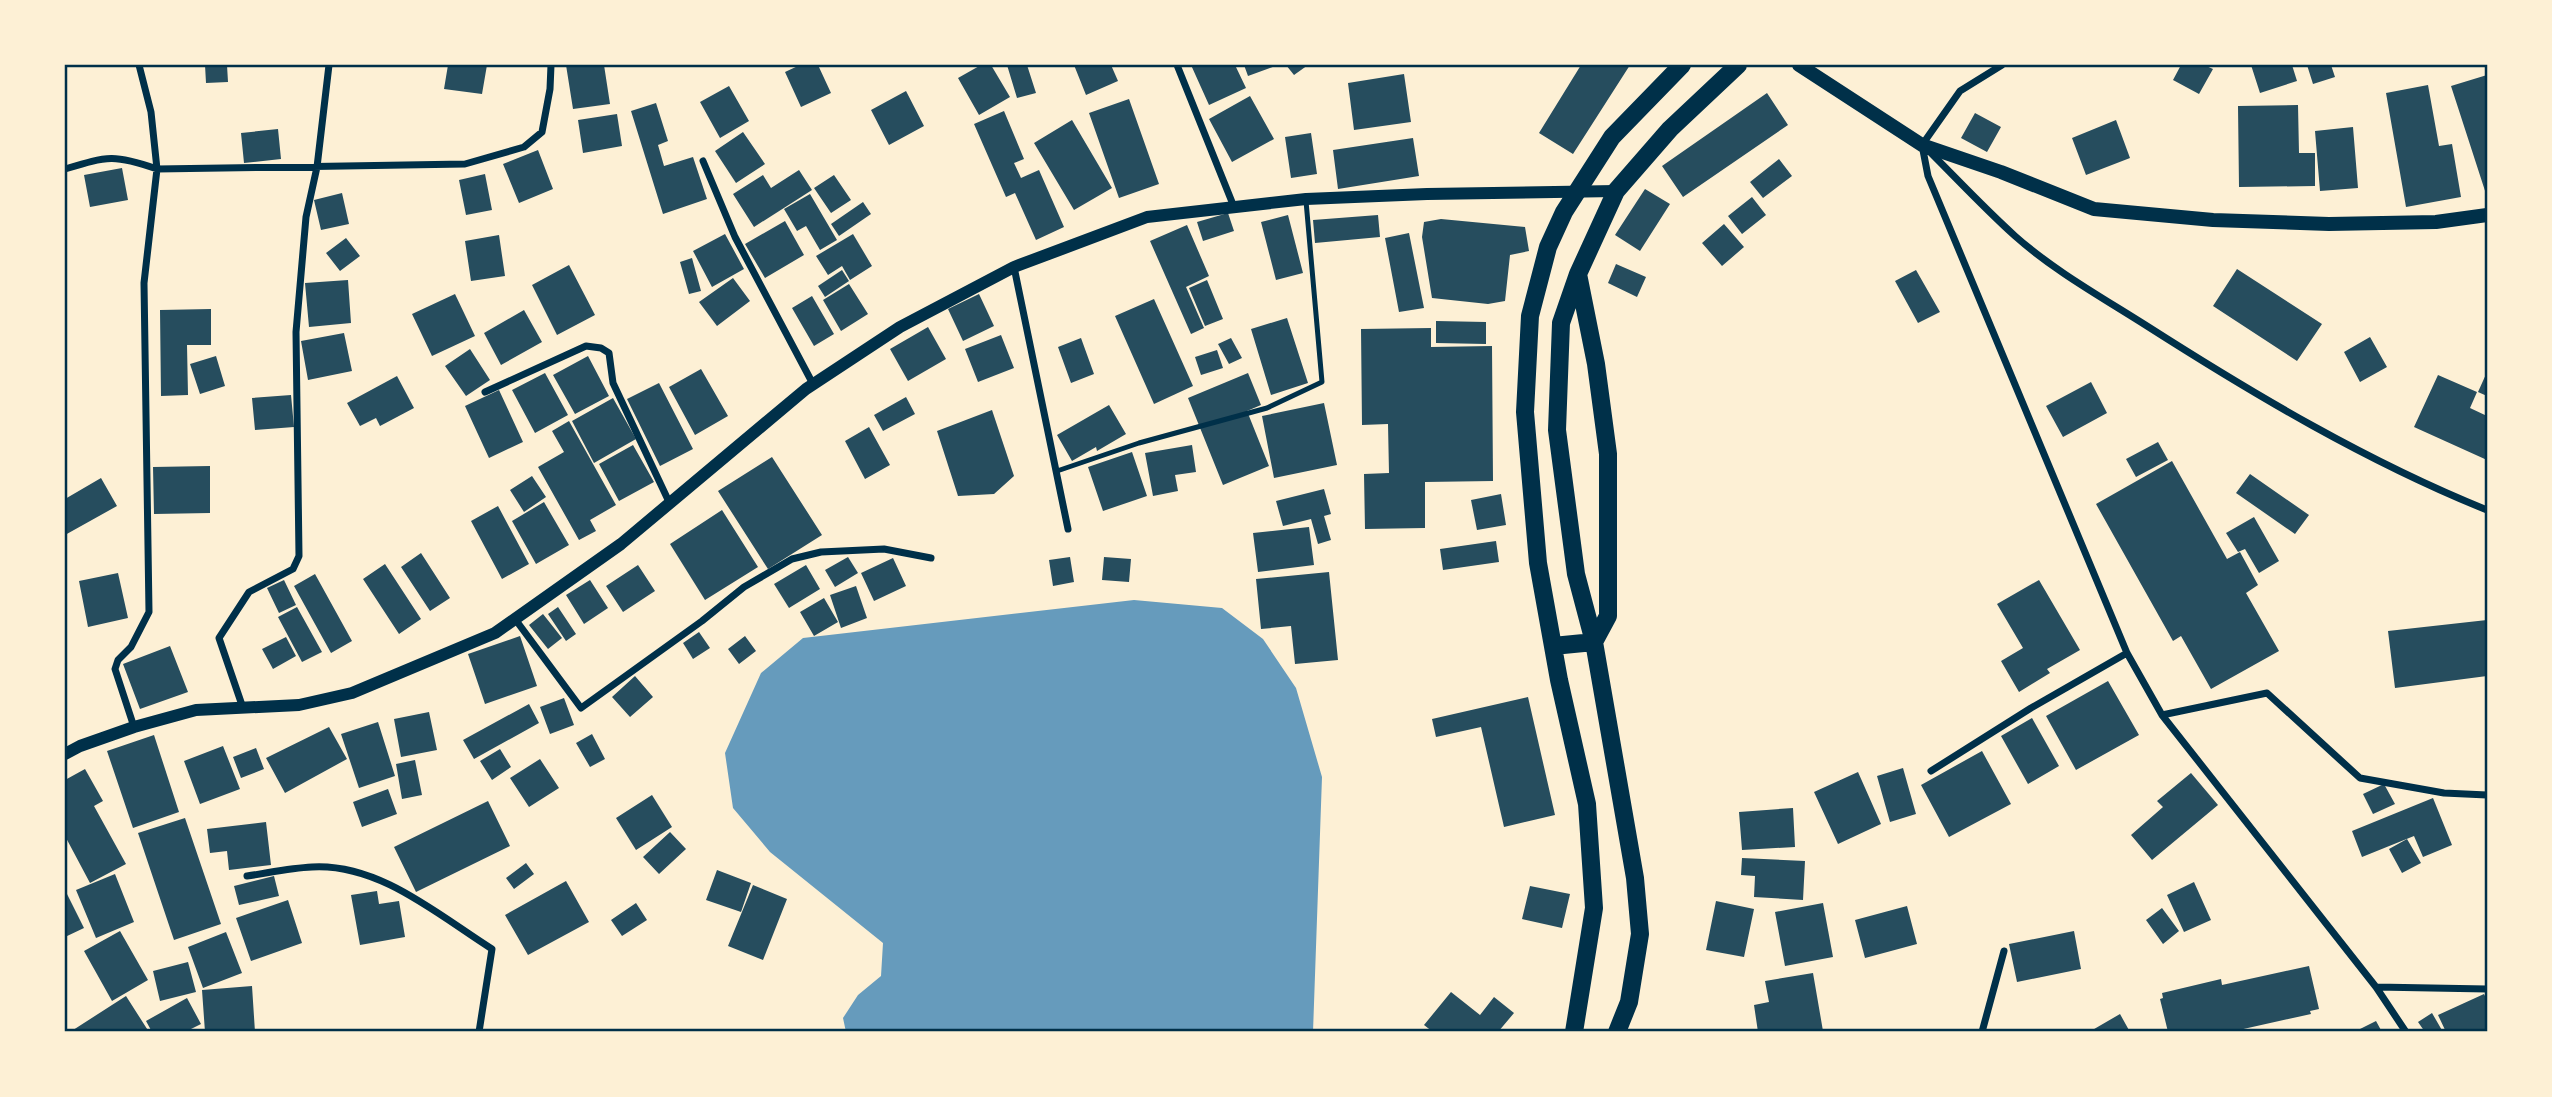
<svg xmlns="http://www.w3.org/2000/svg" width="2552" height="1097" font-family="'Varela Round',sans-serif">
<rect width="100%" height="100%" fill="#fdf0d5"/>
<!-- water -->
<path fill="#669bbc" d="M1134,600L1222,608L1263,639L1296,688L1322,777L1313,1032H846L843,1018L858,995L881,976L883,943L770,852L733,808L725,753L761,673L803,638Z"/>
<!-- building -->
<path fill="#264d5e" d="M205,65H227L228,82L206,83Z
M448,65H487L482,94L444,89Z
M566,65H604L610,104L573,109Z
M800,65H818L831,93L801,107L785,72Z
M981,65H991L1010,97L979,115L958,78Z
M1007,65H1027L1036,93L1017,98Z
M1074,65H1111L1118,81L1086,95Z
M1191,65H1235L1246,88L1209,105Z
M1244,65H1278L1248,76Z
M1286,65H1308L1294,75Z
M1581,65H1630L1573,154L1539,133Z
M2181,65H2204L2213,69L2199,94L2173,80Z
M2251,65H2292L2297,81L2260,93Z
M2307,65H2331L2335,77L2313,84Z
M1404,74L1411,122L1354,130L1348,83Z
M2487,75V197L2451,86Z
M2428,85L2439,146L2452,144L2461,197L2406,207L2386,93Z
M729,86L749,121L720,138L700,102Z
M906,91L924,126L889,145L871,110Z
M1767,93L1788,125L1683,197L1662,166Z
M1250,96L1274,139L1232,162L1209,119Z
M1129,99L1159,184L1119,198L1089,113Z
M656,103L668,141L658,145L664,166L693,157L707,199L663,214L631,111Z
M2298,105L2299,153H2315V186L2239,187L2238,106Z
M1004,111L1024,159L1014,163L1021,178L1039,170L1064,227L1036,240L1015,193L1006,197L974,124Z
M1975,113L2001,127L1987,152L1961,138Z
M617,114L622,146L583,153L578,120Z
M1072,120L1112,188L1074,210L1034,143Z
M2116,120L2130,158L2086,175L2072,138Z
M2353,127L2358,188L2320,191L2315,131Z
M278,129L281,159L244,163L241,133Z
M743,132L765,164L736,183L715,151Z
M1311,133L1317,174L1291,178L1285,137Z
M1413,138L1419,176L1338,189L1333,150Z
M538,150L553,189L519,203L503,164Z
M1779,159L1792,176L1763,198L1750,182Z
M122,168L128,200L90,207L84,175Z
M799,170L812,190L754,227L733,194L763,175L771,188Z
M485,174L492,210L466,215L459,180Z
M834,175L851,200L831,213L814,188Z
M1645,189L1670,204L1640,251L1615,235Z
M342,193L349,224L321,230L314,200Z
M810,194L837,240L820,250L806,226L797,231L784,209Z
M1752,197L1766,215L1742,234L1728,216Z
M863,202L871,214L839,236L831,224Z
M1228,213L1234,231L1203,241L1197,222Z
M1288,215L1303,273L1276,280L1261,222Z
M1378,215L1380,237L1315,243L1313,220Z
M1441,219L1525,227L1529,251L1510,255L1505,301L1488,304L1432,298L1422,237L1424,222Z
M785,221L804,255L765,278L745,244Z
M1724,224L1744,247L1722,266L1702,243Z
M1187,225L1209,276L1186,287L1204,328L1191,334L1150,241Z
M1409,233L1424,308L1399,312L1385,238Z
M725,234L744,269L712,287L693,251Z
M853,234L872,266L850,280L842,266L828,275L816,256Z
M499,235L505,276L471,281L465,241Z
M346,238L360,256L340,271L326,253Z
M692,258L701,291L689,294L680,262Z
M1616,264L1646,277L1637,297L1608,283Z
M569,265L595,315L557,335L532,285Z
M2237,269L2322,324L2297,361L2213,306Z
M842,270L849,281L825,297L818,286Z
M1916,270L1940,312L1918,323L1895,281Z
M733,278L750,301L717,326L699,302Z
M348,280L351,323L309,327L305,283Z
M1207,280L1223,319L1205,326L1189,288Z
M849,284L868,314L841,331L823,300Z
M455,294L475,336L432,356L412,314Z
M979,294L994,326L963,341L948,309Z
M812,296L834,334L814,346L792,308Z
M1154,299L1193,386L1154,404L1115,316Z
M211,309V345H187L188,395L161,396L160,310Z
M524,310L542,342L501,365L484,333Z
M1287,318L1308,383L1271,395L1251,329Z
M1436,321L1486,322V344L1436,343Z
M928,327L946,359L908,381L890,349Z
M1431,328V347L1492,346L1493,481L1425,482V528L1365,529L1364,474L1389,473L1388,424L1362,425L1361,329Z
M344,333L352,371L308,380L301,341Z
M1001,335L1014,368L978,382L965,349Z
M2370,337L2387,367L2360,382L2344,352Z
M1081,338L1094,374L1071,383L1058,347Z
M1231,338L1242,358L1229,364L1218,344Z
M470,349L490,380L466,396L445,366Z
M1217,350L1223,368L1201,375L1195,357Z
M216,356L225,386L200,394L190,364Z
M588,356L609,396L575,414L553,375Z
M701,369L728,416L695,435L669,387Z
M2487,372V396L2478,392Z
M545,373L568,415L535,433L512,390Z
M1248,373L1261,405L1247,411L1269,466L1223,485L1188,398Z
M2438,375L2477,392L2470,408L2487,416V460L2414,427Z
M397,376L414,408L380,426L376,418L360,426L347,403Z
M2091,382L2107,413L2063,437L2046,406Z
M659,383L693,449L660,466L627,399Z
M499,390L523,442L489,458L465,406Z
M291,395L294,427L255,430L252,398Z
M906,397L915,414L883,431L874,415Z
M613,398L636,439L594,463L572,421Z
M1324,403L1337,465L1274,478L1262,416Z
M1109,405L1126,434L1097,451L1096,447L1072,461L1057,435Z
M992,410L1014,476L994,494L958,496L937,431Z
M569,421L616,505L590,520L596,531L579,540L538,467L564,452L552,431Z
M869,427L890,465L865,479L845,441Z
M2158,442L2168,460L2136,477L2126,459Z
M633,445L654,482L619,501L599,464Z
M1192,445L1196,472L1175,475L1178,491L1153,496L1145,453Z
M1132,452L1147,496L1103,511L1088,467Z
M772,457L822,535L768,569L718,491Z
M2172,461L2227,559L2240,552L2258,585L2246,593L2279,651L2211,689L2181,636L2173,641L2096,504Z
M210,466V513L154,514L153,467Z
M2250,474L2309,515L2295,534L2236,493Z
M532,476L546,497L524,512L510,490Z
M101,478L117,506L65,535V499Z
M1324,489L1331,514L1324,516L1331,540L1318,544L1311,519L1283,526L1276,501Z
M1501,494L1506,525L1477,530L1471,500Z
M544,502L569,545L536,564L512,521Z
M498,506L529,564L502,579L471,521Z
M722,510L758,567L705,600L670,544Z
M2254,517L2279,561L2259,573L2245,549L2238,552L2226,533Z
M1309,527L1314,565L1258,572L1253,533Z
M1496,541L1499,562L1443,570L1440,549Z
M421,553L450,598L430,611L401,567Z
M848,557L858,573L835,587L825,570Z
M1070,557L1074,582L1053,586L1049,560Z
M1104,557L1131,559L1129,582L1102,580Z
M893,558L906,586L874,601L861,573Z
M385,564L421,619L399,634L363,579Z
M638,565L655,591L623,612L606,586Z
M806,565L820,589L789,608L774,584Z
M1329,572L1338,660L1295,664L1291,626L1261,629L1256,579Z
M118,573L128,618L88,627L79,581Z
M315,574L352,641L331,653L294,586Z
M284,580L296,605L279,613L267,588Z
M590,580L608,608L584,624L566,595Z
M2039,580L2080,650L2047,669L2050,673L2019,692L2001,661L2023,648L1997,604Z
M856,586L867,618L841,628L830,595Z
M824,598L838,622L814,636L800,612Z
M297,607L322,652L302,662L278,617Z
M558,607L576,634L566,641L548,614Z
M543,614L562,638L548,649L529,625Z
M2487,620V676L2395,688L2388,631Z
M699,632L710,648L693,659L683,643Z
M520,636L537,686L485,704L468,654Z
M745,636L756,651L739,664L728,649Z
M286,637L296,656L273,669L262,649Z
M170,646L188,692L140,709L123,664Z
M635,676L653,697L630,717L612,697Z
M2108,681L2139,735L2076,770L2046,716Z
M1528,697L1555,815L1504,827L1481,727L1436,737L1432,719Z
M564,698L574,725L550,734L540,707Z
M529,704L539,723L474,759L463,740Z
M429,712L437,750L401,757L394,719Z
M2032,718L2059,766L2028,784L2001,736Z
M378,722L395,776L359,788L341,734Z
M329,727L347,759L285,793L266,758Z
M592,734L605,759L590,767L576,743Z
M154,735L179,812L133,828L107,751Z
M223,746L240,789L200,804L184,761Z
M256,748L264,769L241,778L233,757Z
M500,749L511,767L492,780L480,761Z
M1982,751L2011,804L1949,837L1921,785Z
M540,759L559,788L529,807L510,778Z
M415,760L422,795L402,799L396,764Z
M1903,768L1916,814L1890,822L1877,776Z
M85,769L103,801L94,806L126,864L90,883L65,836V780Z
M1858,772L1881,824L1838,844L1814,792Z
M2191,773L2218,805L2152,860L2131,835L2163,807L2157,801Z
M2384,784L2395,804L2373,814L2363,794Z
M388,789L397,814L362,827L353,802Z
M652,795L672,827L636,850L616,818Z
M2433,798L2452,845L2423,857L2414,836L2362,857L2352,831Z
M488,801L510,846L416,892L394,847Z
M1793,808L1795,847L1742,850L1739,812Z
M185,818L221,924L174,940L138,833Z
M266,822L271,865L229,870L227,851L210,853L207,829Z
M670,832L686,849L659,874L643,857Z
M2407,839L2421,863L2402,873L2389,849Z
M1742,858L1805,861L1803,900L1754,897L1755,876L1741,875Z
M526,863L534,874L514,889L506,878Z
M717,870L751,883L741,912L706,900Z
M115,874L134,922L96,938L76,890Z
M274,876L279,896L239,905L234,886Z
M566,881L589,922L528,955L505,915Z
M2194,882L2211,920L2184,932L2167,895Z
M753,885L787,899L763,960L728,946Z
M1530,886L1570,894L1562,928L1522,919Z
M377,891L379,904L399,901L405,937L360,945L351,895Z
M67,894L84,928L65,937V895Z
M288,900L302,943L251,961L236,918Z
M1716,901L1754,909L1744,957L1706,950Z
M636,903L647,920L622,936L611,920Z
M1823,903L1833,957L1785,966L1775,912Z
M1907,906L1917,944L1865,958L1855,920Z
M2162,908L2179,931L2163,944L2146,920Z
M120,931L148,980L112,1001L84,951Z
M2074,931L2081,969L2017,982L2009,944Z
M226,932L242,973L203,988L188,947Z
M188,962L196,992L160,1001L153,971Z
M2309,966L2319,1009L2310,1011L2311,1014L2230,1032H2168L2160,999L2163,998L2162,993L2221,979L2222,985Z
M1813,973L1823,1031L1758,1032L1754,1005L1769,1002L1765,981Z
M252,986L255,1032H205L202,990Z
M1451,992L1480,1015L1494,997L1514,1013L1498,1032H1433L1424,1025Z
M2484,994L2487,1000V1029L2479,1032H2446L2438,1015Z
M126,996L149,1032H70Z
M187,998L201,1024L185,1032H152L146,1021Z
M2432,1013L2443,1032H2425L2418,1022Z
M2120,1014L2130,1032H2089Z
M2376,1021L2382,1032H2354Z"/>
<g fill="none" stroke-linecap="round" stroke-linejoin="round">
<!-- service -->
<path stroke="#003049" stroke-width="5" d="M1057,471L1139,443L1267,408L1322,382L1306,201"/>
<!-- minor -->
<path stroke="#003049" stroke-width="7" d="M1177,65L1234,207
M1922,145L1928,176L2127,653L2162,715L2376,987L2406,1032
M1922,145L1960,91L2002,65
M1928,150C1957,179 1985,209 2015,236C2053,270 2103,298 2147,326C2255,395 2368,462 2487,510
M703,161L735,237L813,384
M65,169C108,156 114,154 157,169L465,164L524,147L542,132L550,89L551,65
M1014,267L1068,529
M485,392L586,346L601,348L609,353L613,383L670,504
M515,619L581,708L702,621L744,587L792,559L821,552L884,549L931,558
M243,708L219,638L249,592L293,569L299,556L296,332L306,217L317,167L329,65
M2162,715L2267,693L2360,778L2444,793L2487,795
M134,727L115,669L118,660L131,647L149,612L144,283L157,169L151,112L139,65
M1931,771L2031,708L2127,653
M247,876C268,873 290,868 312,867C379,863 438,915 492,949L479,1032
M2376,987L2487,989
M1982,1032L2004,951"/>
<!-- tertiary -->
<path stroke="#003049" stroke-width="12" d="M65,754L80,746L134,727L196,710L299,705L352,693L495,633L621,544L806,389L900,327L1014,267L1147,217L1306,199L1427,194L1616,191"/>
<!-- secondary -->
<path stroke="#003049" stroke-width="14" d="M1799,65L1922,145L2001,172L2094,209L2213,220L2329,224L2436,222L2487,215"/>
<!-- primary -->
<path stroke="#003049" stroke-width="18" d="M1553,646L1594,642L1608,616V454L1596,364L1578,274
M1574,1032L1594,908L1587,804L1559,680L1538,563L1525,412L1530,316L1548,247L1564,212L1612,137L1682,65
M1617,1032L1629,1002L1640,934L1635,878L1594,642L1576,574L1557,430L1561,323L1578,274L1616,191L1670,129L1738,65"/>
</g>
<!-- border -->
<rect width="2552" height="1097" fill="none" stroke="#fdf0d5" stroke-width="133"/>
<rect x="66" y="66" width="2420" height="964" fill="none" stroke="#003049" stroke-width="2.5"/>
</svg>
